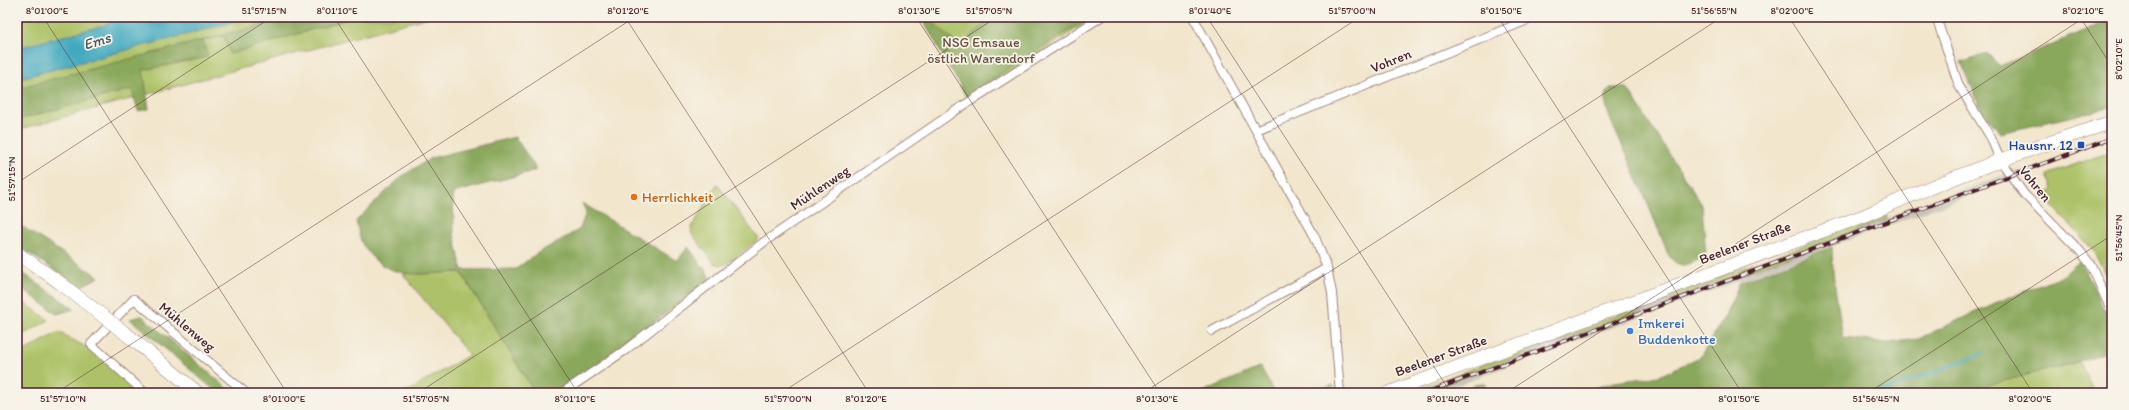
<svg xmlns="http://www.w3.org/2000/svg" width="2129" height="410" font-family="Itim,sans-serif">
<rect width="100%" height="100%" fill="#f7f3e8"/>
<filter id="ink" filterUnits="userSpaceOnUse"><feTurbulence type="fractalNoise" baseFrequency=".025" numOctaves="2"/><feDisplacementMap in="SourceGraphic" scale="8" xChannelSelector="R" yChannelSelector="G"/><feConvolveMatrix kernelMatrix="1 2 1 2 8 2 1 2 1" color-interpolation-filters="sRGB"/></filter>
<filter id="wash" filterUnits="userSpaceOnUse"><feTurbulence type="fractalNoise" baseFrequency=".012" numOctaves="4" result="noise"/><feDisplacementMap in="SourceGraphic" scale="16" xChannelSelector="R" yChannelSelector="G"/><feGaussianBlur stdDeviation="0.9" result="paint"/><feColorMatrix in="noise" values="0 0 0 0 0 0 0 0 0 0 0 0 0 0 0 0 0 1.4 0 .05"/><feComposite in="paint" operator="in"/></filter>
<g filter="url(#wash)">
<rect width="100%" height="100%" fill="#f2e6cc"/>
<!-- industrial -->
<path fill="#c8c4b8" d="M2020,169L2022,174L1954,201L1436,393H1420Z"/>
<!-- green -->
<path fill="#adc267" stroke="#7c7049" d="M17,17H429L17,130Z
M922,17H1095L969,99Z
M2112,151V289L2095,252L2044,196L2052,190L2047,175Z
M717,184L759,239L725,265L715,264L691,233L692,227Z
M1887,216L1886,220L1420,393H1407L1869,221Z
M461,272L535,393H405L469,355L403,274Z
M17,298L49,320L17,338Z
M59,332L91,350L138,393H17V355Z
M2080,362L2094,393H1962L2004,380Z"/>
<!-- forest -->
<path fill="#8aa85c" stroke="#6a6444" d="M293,17H354L230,54L224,36L203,40L208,57L143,70L149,109L138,111L132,89L17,120V88Z
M921,17H927L960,47L992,17H1090L966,96Z
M2112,19V107L2000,133L1980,106L1961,62L1987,53L2000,66Z
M1610,88H1627L1702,205L1706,256C1690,263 1680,273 1668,254C1657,226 1646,199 1634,172C1625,148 1610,126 1605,101C1604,95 1606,92 1610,88Z
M515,137L537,170L453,193L454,234L462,270L516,269L536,254L580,229L586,212L582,203L677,261L688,247L711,278L623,347L556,393H535L461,272C423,273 386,283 363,245C359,238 358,229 356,221L401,177L431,158Z
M17,223L99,277L80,287L17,245Z
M1832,247L1833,273L1843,338L1888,343L1918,339L1995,303L2061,277L2080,261L2112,326V350C2063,368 2012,377 1962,393H1578L1615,382L1659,376L1700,357L1725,316L1740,282Z
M17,269L74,309L57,314L17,285Z
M142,316L233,393H218L130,319Z
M1261,367L1274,393H1200Z
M1484,382L1488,393H1453Z
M1334,385L1332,393H1292Z"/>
<!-- water -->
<path fill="#3fa8bf" stroke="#446475" d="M124,17H253L17,79V48L101,26Z"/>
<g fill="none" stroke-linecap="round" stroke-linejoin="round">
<!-- stream -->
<path stroke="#3fa8bf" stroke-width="2.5" d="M1870,393L1893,388L1984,353"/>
</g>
</g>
<g filter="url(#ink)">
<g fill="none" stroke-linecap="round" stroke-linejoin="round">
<!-- minor casing -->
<g stroke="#9e827c" stroke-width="10">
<path id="minor" d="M1193,17L1315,237L1327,268L1332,293L1340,393
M1936,17L1959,86L1991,138L2000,160L2024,194L2080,251L2091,265L2112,312
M1256,130L1535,17
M1212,331L1327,268
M145,393L91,344L134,299L246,393
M562,393L624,351L764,242L955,111L1101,17"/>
</g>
<!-- primary casing -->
<g stroke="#9e827c" stroke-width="14">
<path id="primary" d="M17,253L59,282
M130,337L198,393
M1388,393L1866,215C1946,179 2028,149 2112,122"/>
</g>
<!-- minor -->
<use href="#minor" stroke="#fff" stroke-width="8"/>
<!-- primary -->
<use href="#primary" stroke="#fff" stroke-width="13"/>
<!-- rail casing -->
<g stroke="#4a1f2b" stroke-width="4">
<path id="rail" d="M1425,393L2112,138"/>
</g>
<!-- rail -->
<use href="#rail" stroke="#f7f3e8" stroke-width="2.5" stroke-dasharray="8" stroke-linecap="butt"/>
<!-- primary-bridge casing -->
<g stroke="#9e827c" stroke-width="14" stroke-linecap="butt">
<path id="primary-bridge" d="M59,282L130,337"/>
</g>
<!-- primary-bridge -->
<use href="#primary-bridge" stroke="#fff" stroke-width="13"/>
</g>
</g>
<!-- ticks -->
<path fill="none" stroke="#4a1f2b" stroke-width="1" stroke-opacity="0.45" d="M43,17L287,393M334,17L578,393M625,17L869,393M916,17L1160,393M1207,17L1451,393M1498,17L1742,393M1789,17L2033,393M2080,17L2112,67M17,183L272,17M56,393L635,17M418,393L997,17M781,393L1360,17M1143,393L1722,17M1506,393L2085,17M1868,393L2112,235"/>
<!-- markers -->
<rect fill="#1a4fb4" stroke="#f7f3e8" stroke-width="1.5" x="2077" y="141" width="8" height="8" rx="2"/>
<circle fill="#e8710a" stroke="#f7f3e8" stroke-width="1.5" cx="634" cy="197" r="4"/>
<circle fill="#3f7fe0" stroke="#f7f3e8" stroke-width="1.5" cx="1630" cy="331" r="4"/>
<g text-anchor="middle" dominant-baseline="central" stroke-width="3.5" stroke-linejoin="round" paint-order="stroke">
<!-- park labels -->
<g font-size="14" fill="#68503d" stroke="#f7f3e8">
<text x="981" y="42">NSG Emsaue<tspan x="981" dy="16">östlich Warendorf</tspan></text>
</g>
<!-- street labels -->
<g font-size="14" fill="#4a1f2b" stroke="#f7f3e8">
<text transform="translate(1391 61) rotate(-22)">Vohren</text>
<text transform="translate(2035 184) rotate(51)">Vohren</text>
<text transform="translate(820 188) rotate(-34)">Mühlenweg</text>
<text transform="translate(1745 243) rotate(-21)">Beelener Straße</text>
<text transform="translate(187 327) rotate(40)">Mühlenweg</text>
<text transform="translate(1441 356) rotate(-20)">Beelener Straße</text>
</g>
<!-- transit labels -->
<g font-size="14" fill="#164399" stroke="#f7f3e8" text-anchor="end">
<text x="2073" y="145">Hausnr. 12</text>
</g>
<!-- food labels -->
<g font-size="14" fill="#c56008" stroke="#f7f3e8" text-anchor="start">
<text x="642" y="197">Herrlichkeit</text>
</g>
<!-- shop labels -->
<g font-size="14" fill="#366cbe" stroke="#f7f3e8" text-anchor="start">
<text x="1638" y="323">Imkerei<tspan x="1638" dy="16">Buddenkotte</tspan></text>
</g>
<!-- water labels -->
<g font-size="15" font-style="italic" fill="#465666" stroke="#f7f3e8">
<text transform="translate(97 41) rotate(-17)">Ems</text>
</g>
</g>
<!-- margin -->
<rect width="2129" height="410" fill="none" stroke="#f7f3e8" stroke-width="44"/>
<rect x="22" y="22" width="2085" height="366" fill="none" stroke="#4a1f2b" stroke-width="1.5"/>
<g font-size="10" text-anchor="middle" fill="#4a1f2b">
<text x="47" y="14">8°01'00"E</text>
<text x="264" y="14">51°57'15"N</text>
<text x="337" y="14">8°01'10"E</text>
<text x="628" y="14">8°01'20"E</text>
<text x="919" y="14">8°01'30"E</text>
<text x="989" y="14">51°57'05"N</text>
<text x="1210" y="14">8°01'40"E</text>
<text x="1352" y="14">51°57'00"N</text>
<text x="1501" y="14">8°01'50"E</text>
<text x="1714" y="14">51°56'55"N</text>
<text x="1792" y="14">8°02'00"E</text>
<text x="2083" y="14">8°02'10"E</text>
<text transform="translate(2118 59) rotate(-90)" y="4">8°02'10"E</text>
<text transform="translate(11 179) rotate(-90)" y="4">51°57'15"N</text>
<text transform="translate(2118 238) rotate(-90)" y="4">51°56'45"N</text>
<text x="63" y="402">51°57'10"N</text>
<text x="284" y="402">8°01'00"E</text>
<text x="426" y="402">51°57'05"N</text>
<text x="575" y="402">8°01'10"E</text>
<text x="788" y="402">51°57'00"N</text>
<text x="866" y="402">8°01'20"E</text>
<text x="1157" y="402">8°01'30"E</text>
<text x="1448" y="402">8°01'40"E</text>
<text x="1739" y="402">8°01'50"E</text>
<text x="1876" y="402">51°56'45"N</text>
<text x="2030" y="402">8°02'00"E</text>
</g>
</svg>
